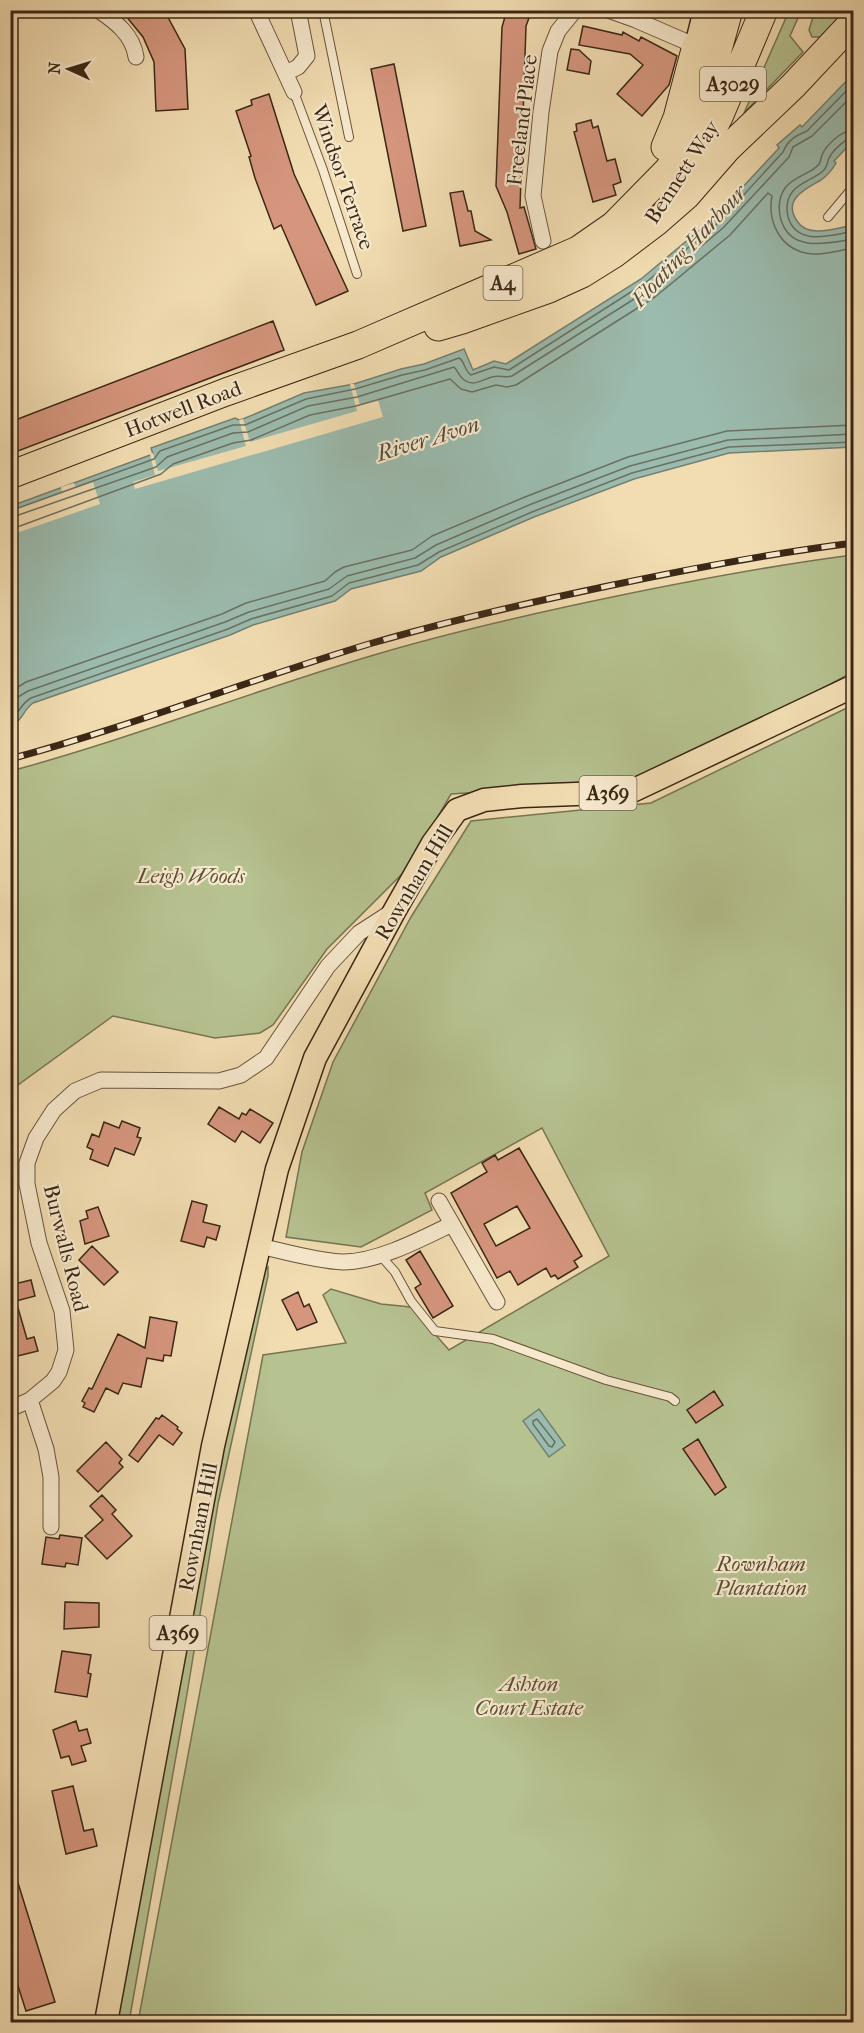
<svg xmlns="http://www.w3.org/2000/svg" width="864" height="2033" font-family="'IM FELL French Canon',serif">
<rect width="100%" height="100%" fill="#f2ddb2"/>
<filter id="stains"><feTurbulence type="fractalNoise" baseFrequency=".00333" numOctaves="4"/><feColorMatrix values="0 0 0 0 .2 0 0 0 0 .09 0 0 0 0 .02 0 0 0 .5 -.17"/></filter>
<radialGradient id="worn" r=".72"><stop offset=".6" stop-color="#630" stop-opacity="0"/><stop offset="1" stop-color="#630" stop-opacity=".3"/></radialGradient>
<!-- green -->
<path fill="#b6c290" stroke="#787453" stroke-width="1.5" d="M789,11H801L790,36L803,52L744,113Z
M815,11V10L845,11L820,37H812L809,30Z
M853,555V672L706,751L627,783L451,794L408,868L327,949L273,1025L260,1033L215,1038L113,1016L11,1090V771C133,738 252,691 374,655C454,631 535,613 617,596C695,580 774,565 853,555Z
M853,705V2022H138L263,1355L346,1343L323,1295L331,1289L381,1304L411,1307L449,1350L609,1256L542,1128L425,1193L432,1210L361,1247L286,1237L302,1152L333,1062L411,917L471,821L651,803Z
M268,1267V1276L218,1504L187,1694L129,2022H115L193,1589L262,1273Z"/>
<!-- water -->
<path fill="#9bbbae" stroke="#758071" stroke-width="1.5" d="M853,74V141L834,161L836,163C832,170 827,176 821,180C806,189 782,199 797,221C808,239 837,228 853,225V447L729,453L634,479L534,517L441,557L421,571L351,589L335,601L253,625L230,635L33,703C23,710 22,722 11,725V506L153,454L151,448L235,418L239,420L243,419L304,393L354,384L401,369L424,364L464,349L473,370L494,361L506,364L641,279L714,218L779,148L777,145L800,125L802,127Z
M539,1409L565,1445L549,1457L523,1421Z"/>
<!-- pier -->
<path fill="#f2ddb2" d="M350,384H354L360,405L378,400L383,417L135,489L133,482L155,475L150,454L153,453L158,471L246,446L239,420L243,419L250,442L357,411Z
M93,482L100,504L11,535V511L62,493L61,487L74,483L76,488Z"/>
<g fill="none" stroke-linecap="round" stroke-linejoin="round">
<!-- shore -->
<path stroke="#6b7162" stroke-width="1.5" d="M854,130C842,130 826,145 822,155C820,160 822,159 819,164C812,174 795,175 785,188C779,197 778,209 781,220C791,253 828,243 854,239
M854,137C846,138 833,150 829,158C827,163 828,165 824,170C815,179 802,181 793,191C787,198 786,208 788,217C797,247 831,235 854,231
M10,511L154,459L160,451L233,425H245L306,399L355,389L402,375L425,370L459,358C465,361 464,371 471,375L494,367L509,370L645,283L718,223L783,152C788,140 795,136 807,131L854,83
M10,518L156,467L167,457L233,433L248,432L308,406L357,397L454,367C458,371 459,376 463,379C473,388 483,379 492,377C499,375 505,378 512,376L650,289L723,228L789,157L793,147L812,136L854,94
M10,527L20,526L161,474L173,464L233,443L251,440L310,415L356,406L450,379L461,389L472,392L496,385L507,387L516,385L655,297L730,235L768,193L772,196C767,223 781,251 812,254C825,255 840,250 854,248
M10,692L26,682L222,614L246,603L325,581L335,572L344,567L412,550L432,536L525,497L628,457L727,431L854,425
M10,708L18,697L28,691L225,622L249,612L329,589L347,576L415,558L436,545L529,505L630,466L728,440L854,434
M10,719C18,716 21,703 31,698L228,629L251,619L332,596L349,583L418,565L439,552L532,512L632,473L729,447L854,442
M537,1419L555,1442L552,1447L549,1446L533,1424V1421Z"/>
</g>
<!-- building -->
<path fill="#d6967e" stroke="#3b2716" stroke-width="1.5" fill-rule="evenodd" d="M121,10H164L185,49L188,109L156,111L154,62L143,37Z
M507,10H532L526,26L520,208L524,207L536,249L519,254L507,212L496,186L502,27Z
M583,26L622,35L623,32L639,41L641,37L677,56L669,85L642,116L617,94L643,65L630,54L579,45Z
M571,49L579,50L591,61L589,74L567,70Z
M394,64L426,226L403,231L371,69Z
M269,94L294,174L348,291L316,305L281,225L274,229L255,178L249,157L251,156L236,111L252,105L251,100Z
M591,120L593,128L598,126L607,161L615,159L621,182L613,185L616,195L593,202L574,132L577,131L576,124Z
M463,191L468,211H471L475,231L491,240L460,246L450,193Z
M273,321L284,350L10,454V422Z
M219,1107L239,1119L242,1113L246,1115L250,1109L273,1123L260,1143L242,1131L235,1142L208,1124Z
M122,1121L140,1128L137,1137L141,1138L134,1155L115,1148L108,1166L90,1159L93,1150L87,1147L92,1134L99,1137L104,1122L119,1128Z
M519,1148L582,1256L574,1261L578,1267L558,1279L555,1275L551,1277L546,1268L518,1285L510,1271L497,1278L451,1193L487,1172L482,1163L495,1155L498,1160ZM517,1206L530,1228L496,1246L484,1224Z
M192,1201L207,1205L203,1222L220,1226L216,1240L207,1237L204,1247L181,1241Z
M98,1207L109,1236L85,1244L80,1221L88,1218L86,1211Z
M92,1246L118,1272L104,1285L79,1260Z
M420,1251L453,1306L433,1318L415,1288L421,1284L406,1260Z
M31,1280L35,1296L16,1301L27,1339L34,1337L38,1351L13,1357L10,1346V1285Z
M298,1292L304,1307L309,1304L317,1322L297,1330L282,1300Z
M150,1317L177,1322L171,1356L164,1355L163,1361L147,1358L141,1387L123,1383L118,1394L106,1388L94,1412L83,1407L85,1403L82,1401L89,1388L92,1389L118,1334L145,1348Z
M714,1391L723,1405L696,1423L687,1410Z
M162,1415L178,1427L177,1429L182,1433L173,1445L159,1435L138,1462L129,1455L156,1418L159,1419Z
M698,1439L726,1487L715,1495L683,1449Z
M106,1442L122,1459L119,1463L123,1467L98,1492L77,1471Z
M102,1495L116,1510L112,1514L132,1536L107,1559L85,1536L103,1520L90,1506Z
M60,1535L82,1538L78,1565L66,1563L65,1567L42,1564L46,1537L59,1539Z
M65,1602L99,1603V1627L64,1629Z
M62,1651L91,1655L88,1673L91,1674L87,1697L55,1692Z
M76,1721L79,1731L87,1729L91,1743L81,1746L86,1761L72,1765L69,1756L61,1758L53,1730Z
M73,1786L84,1831L93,1829L97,1846L66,1854L52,1791Z
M10,1870H14L55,2002L26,2011L10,1961Z"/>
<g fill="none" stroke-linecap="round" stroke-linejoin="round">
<!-- lane casing -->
<g stroke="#69543d" stroke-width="10">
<path id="lane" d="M323,10L349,137
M294,92L323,170L357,274
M828,217L854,186
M380,1255L395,1272L411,1301L435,1331L493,1339L606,1380L670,1397L675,1401"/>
</g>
<!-- street casing -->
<g stroke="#69543d" stroke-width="17">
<path id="street" d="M98,10C115,21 133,35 136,57
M256,10L294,92
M608,10L636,20L696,46
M286,73L298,67L307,56L298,10
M543,241L533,196L541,112L550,51L558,31L575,10
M439,1201L497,1302
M260,1246C286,1252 317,1261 343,1262C378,1262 421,1239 452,1224
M30,1400L46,1449L51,1477V1527
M10,1409L30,1400L53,1381L59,1372L66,1350L62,1311L39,1243L27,1184V1163L36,1138L54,1110L75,1091L101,1080L219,1081L241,1075L266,1058L328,966L359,933L393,911"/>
</g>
<!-- primary casing -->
<g stroke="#3b2716" stroke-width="25">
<path id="primary" d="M696,46L705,10
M106,2022L213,1446L277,1169L315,1058L395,910L433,843L457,810L484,800L522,796L630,792L854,686"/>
</g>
<!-- highway casing -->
<g stroke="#3b2716" stroke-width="29">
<path id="highway" d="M665,147L677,118L696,46
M697,156L719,117L764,10
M438,327L462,320L549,289L582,274L614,254L655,223L687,195L728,148L793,86L854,21
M10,475L226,392L358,345L578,250L614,225L668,170L682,150L706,93L729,10"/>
</g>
<!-- lane -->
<use href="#lane" stroke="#f7e9cd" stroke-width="8"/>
<!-- street -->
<use href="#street" stroke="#f7e9cd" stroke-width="15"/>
<!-- primary -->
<use href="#primary" stroke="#f2ddb2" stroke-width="22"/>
<!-- highway -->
<use href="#highway" stroke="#f2ddb2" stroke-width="27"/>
<!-- rail casing -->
<g stroke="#3b2716" stroke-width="7">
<path id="rail" d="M10,759C132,726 249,680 369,644C448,621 527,603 608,586C689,569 771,553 854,543"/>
</g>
<!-- rail -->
<use href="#rail" stroke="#f7e9cd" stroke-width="4.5" stroke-dasharray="14" stroke-linecap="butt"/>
</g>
<g text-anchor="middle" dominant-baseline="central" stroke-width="4.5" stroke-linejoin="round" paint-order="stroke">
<!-- shield labels -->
<g fill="#f7e9cd" stroke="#73614d" stroke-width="1.5">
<rect x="700" y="67" width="66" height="34" rx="4.5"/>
<rect x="483.5" y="266" width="39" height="34" rx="4.5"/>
<rect x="579.5" y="776" width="57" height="34" rx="4.5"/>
<rect x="149.5" y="1616" width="57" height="34" rx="4.5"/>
</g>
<g font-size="20" font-weight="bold" fill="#3b2716">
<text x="733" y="84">A3029</text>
<text x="503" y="283">A4</text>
<text x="608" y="793">A369</text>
<text x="178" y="1633">A369</text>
</g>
<!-- street labels -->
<g font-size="21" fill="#3b2716" stroke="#f7e9cd">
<text transform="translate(522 120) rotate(-83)">Freeland Place</text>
<text transform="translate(682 172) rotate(-57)">Bennett Way</text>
<text transform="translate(343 177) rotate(71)">Windsor Terrace</text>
<text transform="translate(183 409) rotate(-21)">Hotwell Road</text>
<text transform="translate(414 882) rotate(-59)">Rownham Hill</text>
<text transform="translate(66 1248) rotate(76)">Burwalls Road</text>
<text transform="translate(198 1527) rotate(-79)">Rownham Hill</text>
</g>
<!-- park labels -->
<g font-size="21" font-style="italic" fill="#5a4e34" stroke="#f7e9cd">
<text x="191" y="876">Leigh Woods</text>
<text x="761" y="1564">Rownham<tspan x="761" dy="24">Plantation</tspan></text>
<text x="529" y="1684">Ashton<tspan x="529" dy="24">Court Estate</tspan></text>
</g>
<!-- water labels -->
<g font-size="22" font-style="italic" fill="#534c3c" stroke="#f7e9cd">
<text transform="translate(689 246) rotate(-47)">Floating Harbour</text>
<text transform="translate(428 439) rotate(-17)">River Avon</text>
</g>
</g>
<!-- margin -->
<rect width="864" height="2033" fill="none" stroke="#f2ddb2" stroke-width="36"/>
<rect x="12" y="12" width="840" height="2009" fill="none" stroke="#3b2716" stroke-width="3"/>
<rect x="18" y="18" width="828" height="1997" fill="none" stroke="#3b2716" stroke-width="1.5"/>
<!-- north arrow -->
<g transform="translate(69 69) rotate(274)" stroke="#f7e9cd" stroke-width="4.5" paint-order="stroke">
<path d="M0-4.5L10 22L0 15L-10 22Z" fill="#3b2716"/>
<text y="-9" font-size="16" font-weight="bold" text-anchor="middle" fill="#3b2716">N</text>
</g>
<rect width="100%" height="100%" filter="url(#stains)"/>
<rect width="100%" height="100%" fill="url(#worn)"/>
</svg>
